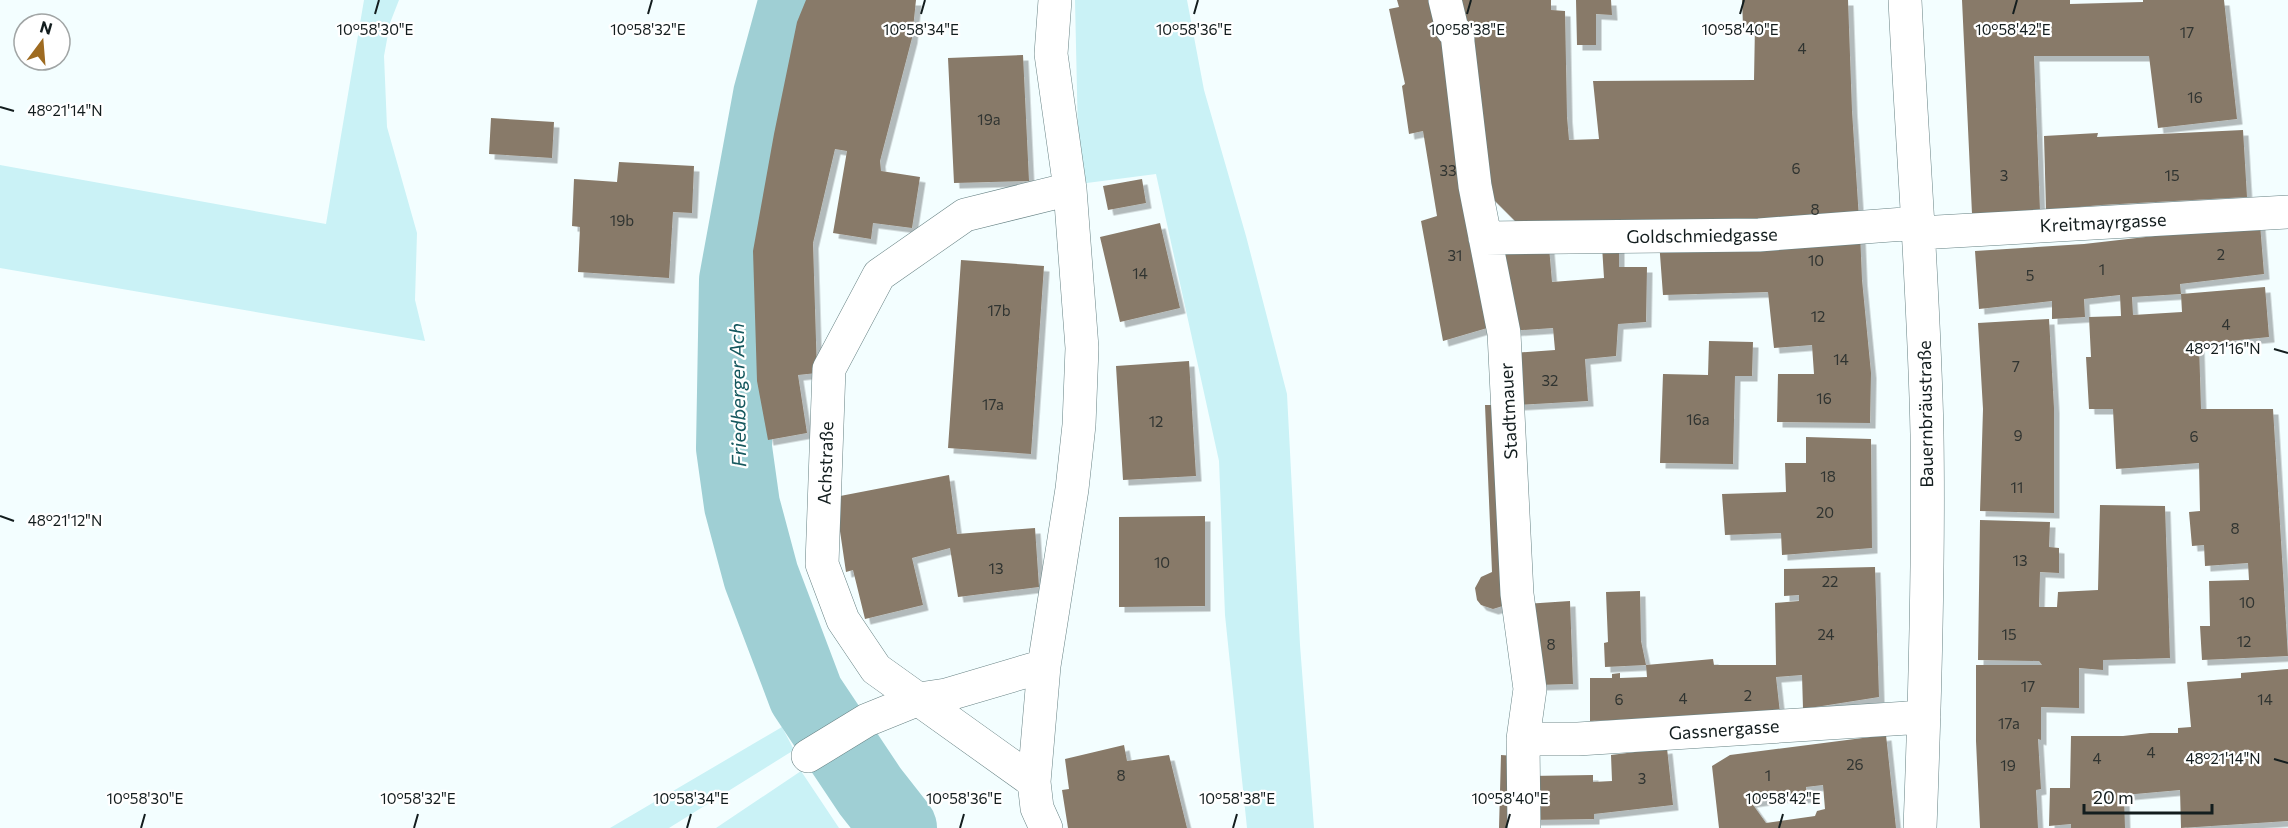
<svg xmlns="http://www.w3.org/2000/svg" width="2288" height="828" font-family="Commissioner,sans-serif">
<defs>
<filter id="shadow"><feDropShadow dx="5.5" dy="5.5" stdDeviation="0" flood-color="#0004"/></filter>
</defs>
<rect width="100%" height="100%" fill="#f3feff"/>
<!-- green -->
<path fill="#caf2f6" d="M364,0H399L390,23L384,56L387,127L417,233L415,300L425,341L0,268V165L326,224Z
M1075,0H1187L1204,90L1246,236L1287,394L1300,645L1314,828H1247L1225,615L1219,461L1156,174L1079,184Z
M782,727L794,750L669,828H610Z
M801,771L839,828H716Z"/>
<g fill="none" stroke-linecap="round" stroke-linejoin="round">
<!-- river -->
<path stroke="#9fcfd4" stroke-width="76" d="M797,0L771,95L737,280L734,448L742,505L761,576L806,695L870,791L899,828"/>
</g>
<!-- building -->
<path fill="#887a69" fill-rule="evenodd" filter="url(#shadow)" d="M806,0H916L912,38L880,161L881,171L920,177L912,228L873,223L871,239L833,233L847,151L835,149L813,243L817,373L798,375L807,433L768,440L757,381L753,251L774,134L797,22Z
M1397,0H1437L1494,326L1443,341L1421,221L1437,216L1423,131L1409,134L1402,86L1405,84L1389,9L1399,7Z
M1458,0H1551V10L1565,11L1567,117L1569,140L1599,139L1593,81L1754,80L1755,25L1743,26L1742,0H1848L1852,111L1859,219L1521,227L1482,188L1474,119L1475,23L1459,21Z
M1576,0H1611L1612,15L1596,14V45H1577Z
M1962,0H2070V4L2143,2V0H2224L2237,119L2158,128L2149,56H2034L2040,211L1972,214Z
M1023,55L1029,181L954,183L948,58Z
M491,118L554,122L552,158L489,154Z
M2243,130L2247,197L2101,205L2046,210L2044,136L2098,133L2097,137Z
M619,162L694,166L692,213L673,212L669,278L578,272L580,227L572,226L574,179L617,182Z
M1142,179L1146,203L1108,210L1103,186Z
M1160,223L1180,308L1120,322L1100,237Z
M2260,224L2264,274L2180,284L2181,294L2132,297L2133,315L2182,312L2181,294L2265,287L2269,337L2199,344L2201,409H2273L2288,656L2202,660L2200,626H2210L2209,581L2249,580L2248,563L2205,566L2204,545L2192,546L2189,512L2200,511L2199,463L2116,469L2113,409H2089L2086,357H2091L2089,317L2121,316L2120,295L2084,299L2085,317L2052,319V301L1979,309L1975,251L2084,244Z
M1860,232L1862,280L1871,373L1870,423L1777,422L1778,374H1814L1812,345L1774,348L1768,292L1663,295L1659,241Z
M1602,246H1619V267H1647L1646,322L1618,324L1616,356L1585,359L1588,401L1516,405L1513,353L1555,350L1553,328L1509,331L1504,248L1549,247L1552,282L1604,278Z
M961,260L1044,266L1031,454L948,448Z
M2049,319L2054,408V513L1980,511L1983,409L1978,323Z
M1709,341L1753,342L1752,376H1735L1733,464L1660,463L1663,374L1708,375Z
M1189,361L1196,476L1123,480L1116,366Z
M1485,405H1500L1509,604L1493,609L1481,605L1477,600L1475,588L1481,577L1492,572Z
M1806,437L1871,439L1872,548L1782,555L1781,533L1725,535L1722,494L1786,492L1785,463H1806Z
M949,475L957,534L1035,528L1039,587L958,597L950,548L912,558L923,605L865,619L853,570L846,572L835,497Z
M2100,505L2165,506L2170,658L2103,660V670L2079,668V708L2041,707V740L2038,739L2041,789L2036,790L2038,828H1980L1976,741V665H2042L2039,661L1978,660L1980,520L2050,522L2049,547L2059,548V573L2040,572L2039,607H2057L2058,592L2098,590Z
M1205,516V606L1119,607V517Z
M1875,567L1879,697L1803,709L1802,675L1776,677L1780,713L1590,721V678H1612V674L1620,673V678L1647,677L1646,665L1713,659L1714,665H1776L1775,603L1799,601V595L1784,596V569Z
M1640,591L1641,641L1646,665L1605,667L1604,643L1608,642L1606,592Z
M1570,601L1573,684L1536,685L1525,604Z
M2288,669V821L2181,828L2180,790L2124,795L2125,828H2071V824L2049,826L2050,788H2070L2071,736H2123L2150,733H2178V728L2191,727L2187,682L2241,678V673Z
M1886,735L1896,828H1719L1712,766L1730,755ZM1823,785L1825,809L1817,811L1815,816L1766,823L1751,802L1791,796L1795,799L1807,797L1806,787Z
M1124,745L1127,761L1169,755L1187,828H1068L1062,790L1069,789L1065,759Z
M1667,748L1673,805L1594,814V819L1530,820L1529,776L1593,775V782L1612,781L1611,755Z
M1501,755L1515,756L1514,828H1499Z"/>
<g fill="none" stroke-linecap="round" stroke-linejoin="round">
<!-- minor casing -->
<g stroke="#678284" stroke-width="34">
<path id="minor" d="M1445,0L1452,29L1457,34L1475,186L1504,333L1517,594L1530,689L1523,739L1524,828
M1905,0C1912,145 1924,289 1927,434C1929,565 1925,697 1920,828
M1919,233L2288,212
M1485,238L1759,235L1918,223
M1523,739H1578L1924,717
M808,756L867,720L919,699L946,695L1044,666
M1034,782L876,669L843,620L822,564L829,369L879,275L965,215L1070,189
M1046,828L1037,808L1034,782L1044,666L1072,489L1079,425L1082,348L1070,189L1051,54L1055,0"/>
</g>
<!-- minor -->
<use href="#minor" stroke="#fff" stroke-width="33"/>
</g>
<!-- ticks -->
<path fill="none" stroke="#131d1e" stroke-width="2" d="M375,14L379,0M648,14L652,0M921,14L925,0M1194,14L1198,0M1467,14L1471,0M1740,14L1744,0M2013,14L2017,0M0,107L14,111M2274,349L2288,353M0,516L14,521M2274,759L2288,763M141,828L145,814M414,828L418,814M687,828L691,814M960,828L964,814M1233,828L1237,814M1506,828L1510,814M1779,828L1783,814"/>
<g text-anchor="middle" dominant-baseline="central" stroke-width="4.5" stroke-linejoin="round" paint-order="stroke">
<!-- number labels -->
<g font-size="15" fill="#303431">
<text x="2187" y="32">17</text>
<text x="1802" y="48">4</text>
<text x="2195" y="97">16</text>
<text x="989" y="119">19a</text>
<text x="1796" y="168">6</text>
<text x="1448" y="170">33</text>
<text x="2004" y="175">3</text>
<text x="2172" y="175">15</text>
<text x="1815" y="209">8</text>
<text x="622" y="220">19b</text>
<text x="2221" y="254">2</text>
<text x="1455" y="255">31</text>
<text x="1816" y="260">10</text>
<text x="2102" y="269">1</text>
<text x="1140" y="273">14</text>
<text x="2030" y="275">5</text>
<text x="999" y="310">17b</text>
<text x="1818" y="316">12</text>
<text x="2226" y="324">4</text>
<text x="1841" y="359">14</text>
<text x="2016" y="366">7</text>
<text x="1550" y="380">32</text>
<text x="1824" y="398">16</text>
<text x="993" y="404">17a</text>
<text x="1698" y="419">16a</text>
<text x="1156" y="421">12</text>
<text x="2018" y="435">9</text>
<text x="2194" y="436">6</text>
<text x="1828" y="476">18</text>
<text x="2017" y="487">11</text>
<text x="1825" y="512">20</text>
<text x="2235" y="528">8</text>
<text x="2020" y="560">13</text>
<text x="1162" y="562">10</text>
<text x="996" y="568">13</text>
<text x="1830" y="581">22</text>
<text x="2247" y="602">10</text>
<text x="1826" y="634">24</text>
<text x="2009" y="634">15</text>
<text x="2244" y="641">12</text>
<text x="1551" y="644">8</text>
<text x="2028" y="686">17</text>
<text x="1748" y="695">2</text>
<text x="1683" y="698">4</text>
<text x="1619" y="699">6</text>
<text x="2265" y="699">14</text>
<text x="2009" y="723">17a</text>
<text x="2151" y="752">4</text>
<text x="2097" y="758">4</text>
<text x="1855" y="764">26</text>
<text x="2008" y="765">19</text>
<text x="1121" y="775">8</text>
<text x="1768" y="775">1</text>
<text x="1642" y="778">3</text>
</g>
<!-- street labels -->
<g font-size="18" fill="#131d1e" stroke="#fff">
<text transform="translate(2103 222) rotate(-3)">Kreitmayrgasse</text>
<text transform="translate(1702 235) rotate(-1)">Goldschmiedgasse</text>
<text transform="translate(1508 411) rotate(-93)">Stadtmauer</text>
<text transform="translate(1925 414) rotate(-91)">Bauernbräustraße</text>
<text transform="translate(825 463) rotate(-88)">Achstraße</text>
<text transform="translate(1724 729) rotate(-4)">Gassnergasse</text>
</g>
<!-- water labels -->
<g font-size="20" font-style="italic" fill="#16585e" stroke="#fff">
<text transform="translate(737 395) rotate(-91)">Friedberger Ach</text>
</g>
</g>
<g font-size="15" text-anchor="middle" fill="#131d1e" stroke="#fff" stroke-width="4.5" stroke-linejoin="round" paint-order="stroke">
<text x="375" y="35">10°58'30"E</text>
<text x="648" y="35">10°58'32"E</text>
<text x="921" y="35">10°58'34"E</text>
<text x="1194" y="35">10°58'36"E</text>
<text x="1467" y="35">10°58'38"E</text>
<text x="1740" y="35">10°58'40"E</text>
<text x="2013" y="35">10°58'42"E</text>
<text x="65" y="116">48°21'14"N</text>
<text x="2223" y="354">48°21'16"N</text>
<text x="65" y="526">48°21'12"N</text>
<text x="2223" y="764">48°21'14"N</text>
<text x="145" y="804">10°58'30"E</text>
<text x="418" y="804">10°58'32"E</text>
<text x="691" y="804">10°58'34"E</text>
<text x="964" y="804">10°58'36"E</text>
<text x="1237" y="804">10°58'38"E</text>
<text x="1510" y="804">10°58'40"E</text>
<text x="1783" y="804">10°58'42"E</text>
</g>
<!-- north arrow -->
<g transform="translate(42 42) rotate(16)"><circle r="28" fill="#ffffff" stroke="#a1a5a5" stroke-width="1.5"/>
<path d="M0-4.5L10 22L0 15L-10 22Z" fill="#9e6b21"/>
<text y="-9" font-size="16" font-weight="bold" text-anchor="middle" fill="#131d1e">N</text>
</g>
<!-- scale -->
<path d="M2084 804v9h128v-9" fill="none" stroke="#131d1e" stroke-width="3"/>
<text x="2093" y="804" font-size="18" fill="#131d1e" stroke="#ffffff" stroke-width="4.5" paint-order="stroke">20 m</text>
</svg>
